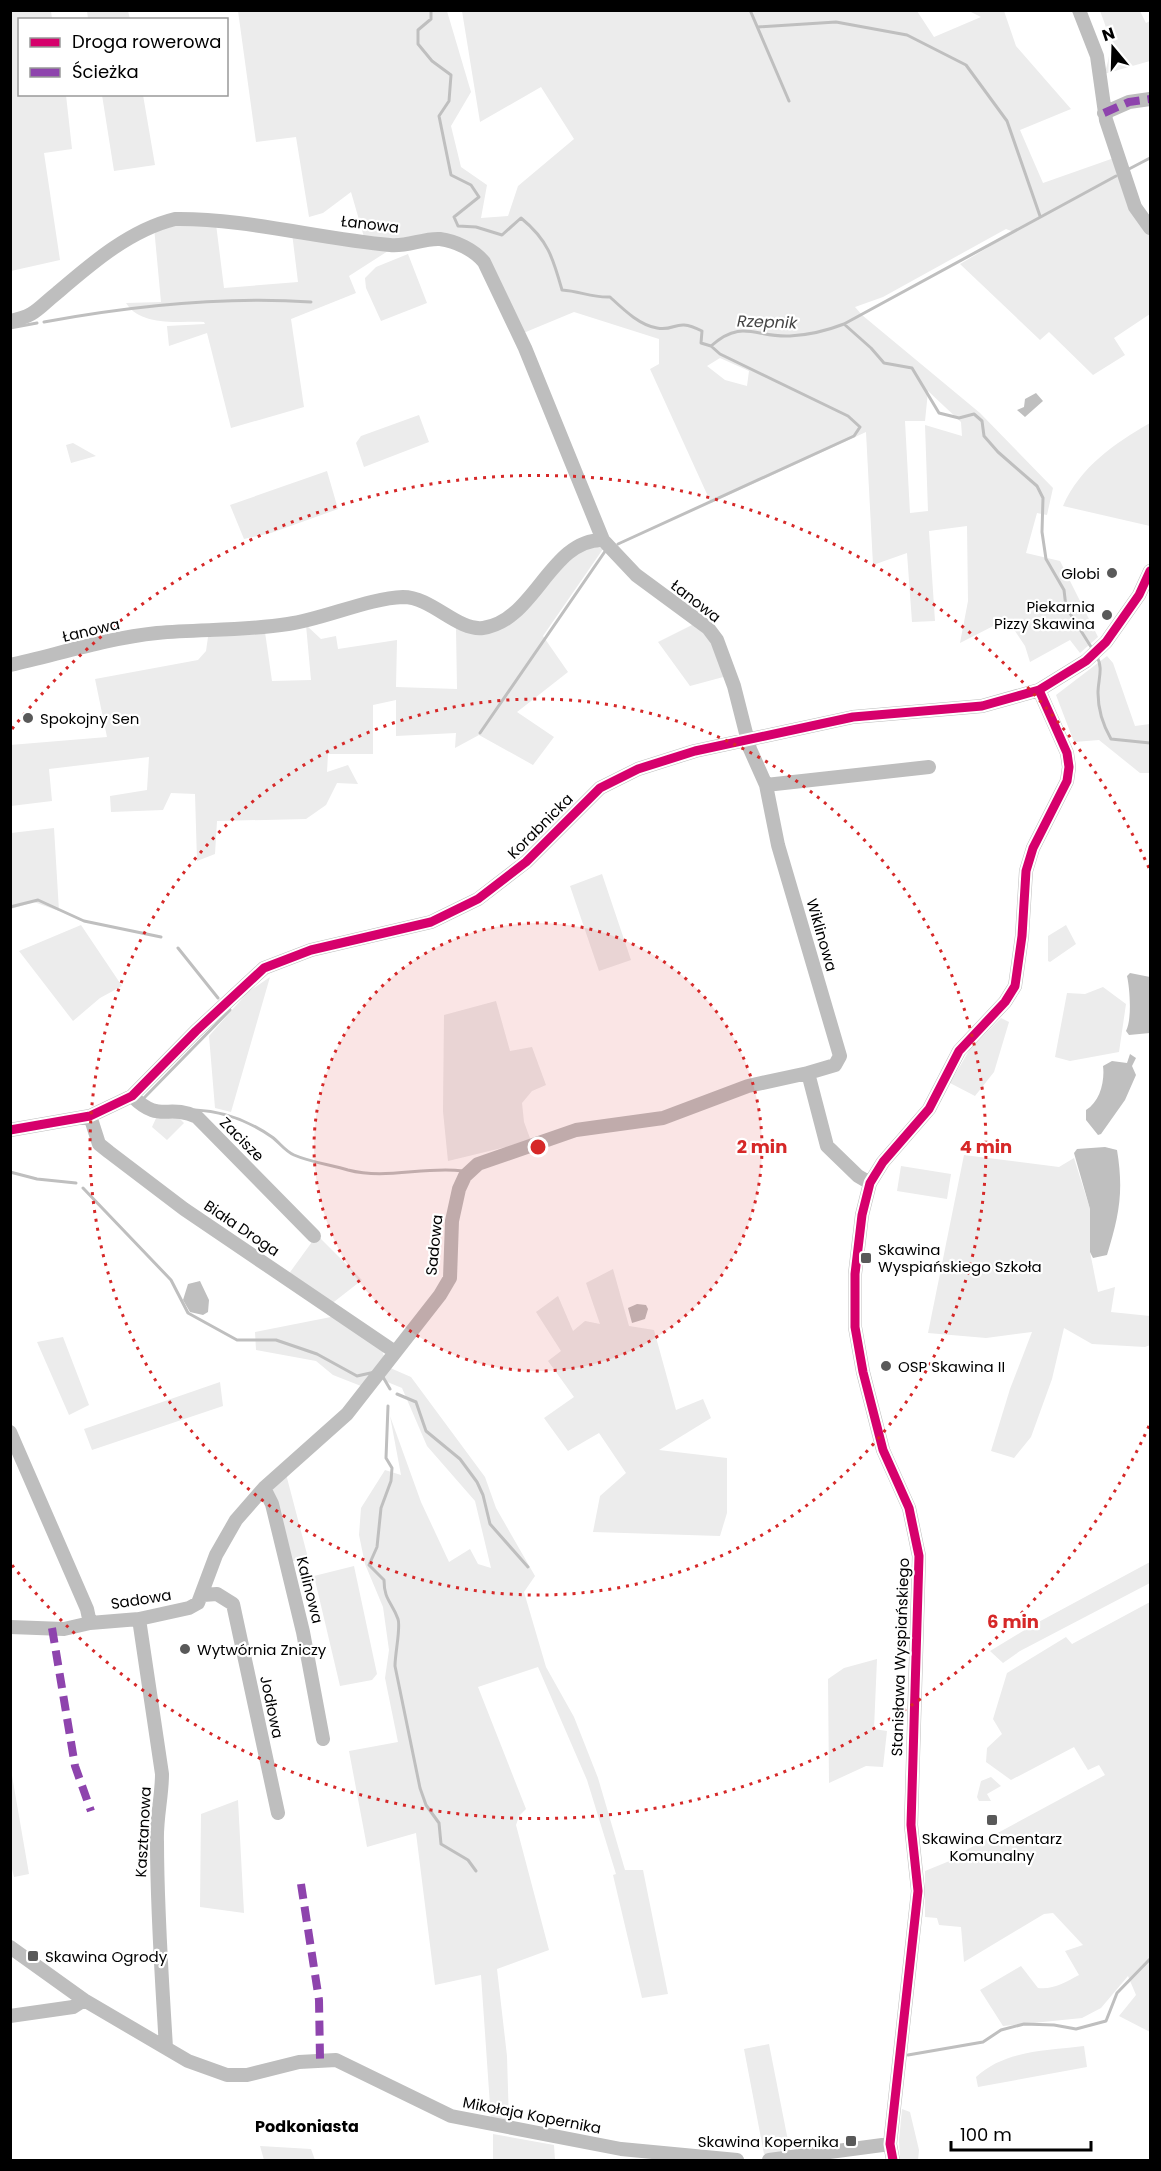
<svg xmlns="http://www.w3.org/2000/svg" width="1161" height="2171" font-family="Poppins,sans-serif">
<rect width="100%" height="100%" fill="#fff"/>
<!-- green -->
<path fill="#ececec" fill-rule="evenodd" d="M10,11H51L52,19L20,20V94L66,95L72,149L44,153L60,260L11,271Z
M87,11H128L130,19H88Z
M238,11H447L471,92L451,126L461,167L487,185L481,218L508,216L518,186L574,139L541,87L480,122L462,11H917L934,37L981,17L969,11H1004L1016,46L1071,109L1020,130L1043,183L1114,158L1150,232V314L1114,338L1125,355L1093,375L1049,332L1040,340L960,264L1014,232L1006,229L883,297L855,307L862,315L980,413L1053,488L1047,515L1037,513L1026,553L1060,561L1098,637L1080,653L1070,640L1030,662L1025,646L1007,619L960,643L968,601L967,526L929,531L935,621L912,622L907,553L873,565L866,432L711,503L650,369L659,364V339L574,312L521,334L490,265L443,235L398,243L364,237L351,192L323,213L309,217L296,137L256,142ZM720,358L749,371L747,386L725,380L707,366ZM928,391L961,422L962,436L925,425L928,511L910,513L905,421H925Z
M1100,11H1140L1146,23L1150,21V61L1104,74C1114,49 1109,34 1100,11Z
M102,95H143L155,165L114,171Z
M169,222L216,224L224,288L298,282L292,233L388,251L349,276L356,293L291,319L304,407L231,428L207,333L169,346L167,326L205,324L204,322C179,321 141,327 126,303L161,302L154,227Z
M408,254L427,303L381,321L366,288L365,278L376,267Z
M419,415L429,442L364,467L356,443L361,436Z
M1150,423V526L1063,506C1080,467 1115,443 1150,423Z
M73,443L96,456L71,463L66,445Z
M327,471L338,509L271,533L244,539L230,505Z
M595,546L603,549L543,636L568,672L517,712L554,737L533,765L479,735L455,748L456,733L396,736V700L373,705V754H328L327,772L348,765L358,784L337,783L326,805L306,819L217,821L215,854L197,861L195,794L171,793L163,810L111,812L110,796L147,790L149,757L49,769L52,801L11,806L10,745L107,737L95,679L198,660L206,651L208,637L265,632L272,681L311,680L306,625L321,639L336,636L338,649L397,640L396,687L457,689L456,629L480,634L571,555Z
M696,623L715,648L727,676L690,686L658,642Z
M1107,656L1113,663L1135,726L1150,724V773H1140L1099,740L1074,742L1056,695Z
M54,828L59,911L34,902L11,909V833Z
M602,874L631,960L599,971L570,886Z
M81,925L122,986L100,998L73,1021L19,951Z
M1066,925L1076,944L1050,962L1048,961V936Z
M270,977L231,1112L215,1108L209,1036L248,992Z
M1103,987L1126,1004L1119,1052L1070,1061L1055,1057L1067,993L1085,994Z
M496,1001L510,1051L532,1047L546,1085L532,1091L522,1103L524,1122L531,1141L448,1161L443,1111L444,1015Z
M1001,1018L1009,1022L994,1072L975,1096L950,1083L970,1049Z
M157,1116H177L184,1123L167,1140L152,1127Z
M964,1155L1059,1167L1074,1158L1090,1209V1252L1098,1292L1115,1287L1111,1312L1150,1316V1345L1145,1347L1092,1344L1064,1328L1052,1379L1031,1437L1014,1458L991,1451L1010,1389L1032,1332L986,1338L928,1333Z
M901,1166L951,1174L947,1199L897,1191Z
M317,1235L362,1280L330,1305L288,1275Z
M613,1269L629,1326L654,1330L676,1410L703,1399L711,1418L659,1450L727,1458V1513L720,1536L593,1532L600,1496L626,1473L599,1433L568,1451L544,1418L574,1397L548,1361L561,1351L536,1312L558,1296L573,1331L585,1321L600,1324L586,1283Z
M336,1316L382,1350L384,1356L361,1386L333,1375L316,1361L256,1350L255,1332Z
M63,1337L89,1405L69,1415L37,1342Z
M388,1367L411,1377L485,1477L496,1508L535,1576L524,1592L546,1667L574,1717L598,1778L625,1870H643L668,1994L642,1998L613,1875L616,1874L587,1780L538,1667L478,1687L526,1809L519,1816L516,1825L549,1950L497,1969L507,2056L509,2123L491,2120L481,1975L435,1985L416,1833L367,1847L349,1751L398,1742L385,1678L389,1650L383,1607L365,1564L359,1535L361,1508L385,1470L401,1475L390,1416L421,1502L449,1562L470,1549L478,1564L491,1568L475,1501L427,1446L402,1388L380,1379Z
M220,1382L223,1406L92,1450L84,1429Z
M286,1474L308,1558L289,1562L270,1489Z
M1150,1562V1583L1020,1651L1003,1663L990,1651L1033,1625Z
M354,1566L377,1674L372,1680L340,1686L314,1576Z
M1150,1602V2032L1119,2016L1136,1995L1128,1976L1101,2008L1082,2018L1003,2026L980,1990L1021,1966L1038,1988C1053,1990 1066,1982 1079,1975L1065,1951L1083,1945L1053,1913L1044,1914L964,1962L961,1927L939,1925L937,1918L925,1917V1871L952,1860L968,1849L1105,1775L1099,1765L1088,1770L1074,1747L1011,1780L986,1762L987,1748L1002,1734L993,1719L1007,1673L1066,1637L1072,1644Z
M877,1659L874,1729L887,1731L883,1767L866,1766L829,1783L828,1679L844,1668Z
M10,1764L29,1874L14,1877L10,1861Z
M991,1777L1001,1786L987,1794L991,1801H979L977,1797L981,1781Z
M238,1800L244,1913L200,1907L201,1814Z
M769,2044L790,2151L764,2154L744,2049Z
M1084,2046L1087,2067L978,2087L976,2077C1005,2050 1045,2051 1084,2046Z
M902,2109L910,2112L919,2150L918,2160H900L899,2140Z
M493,2134L554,2145L555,2160H493Z
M260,2146L311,2149L315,2160H264Z"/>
<!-- water -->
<path fill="#bfbfbf" d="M1036,393L1043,401L1025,417L1017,410L1024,407L1025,399Z
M1130,973L1150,977V1033L1129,1035L1126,1031C1132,1020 1130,989 1127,976Z
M1130,1054L1136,1058L1132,1066L1136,1075L1125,1100L1101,1134L1098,1135L1086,1120V1110C1100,1102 1105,1081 1103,1066L1112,1061L1127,1063Z
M1105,1147L1117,1150C1124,1192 1119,1216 1107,1255L1093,1258L1090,1252V1209L1074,1153L1077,1149Z
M200,1281L209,1300L208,1312L203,1315L190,1312L183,1300L188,1284Z
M637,1304L646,1305L648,1309L645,1319L632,1323L628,1308Z"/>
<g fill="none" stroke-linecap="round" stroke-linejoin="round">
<!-- stream -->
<path stroke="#bfbfbf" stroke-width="3" d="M431,10V19L418,30V44L432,61L451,75L449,101L439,116L451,175L471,185L479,197L454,217L458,226L476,227L502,235L521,218C548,240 553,258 562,290C580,291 592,298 610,297C623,309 639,325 657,328C676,332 675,317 702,331L701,343L711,346C742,318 756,338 790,336C809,335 826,331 844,324L871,348L884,363L912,368L939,413L959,418L974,414L982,421L984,436L998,452L1037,486L1043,498L1042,532L1046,559L1064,590L1066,607L1093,650
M750,10L789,101
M758,27L836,22L907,35L966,65L1007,121L1040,216
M1129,169L1150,158
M44,322C131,306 222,296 311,302
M844,324L1116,176
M10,328L37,323
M618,544L854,436L860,427L848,416L720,354L711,346
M1096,655C1104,668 1098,679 1098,693C1098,710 1103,725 1111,739L1150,743
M480,733L606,550
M10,907L38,900L84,921L161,937
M178,948L218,998
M143,1099L230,1010L229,1008
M195,1110C223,1111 249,1121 272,1137C280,1143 285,1151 294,1155C310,1162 331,1165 348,1170C386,1180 424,1166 463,1171
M10,1172L37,1179L76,1183
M83,1188L171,1280L188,1313L237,1340H276L317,1354L357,1376L375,1372
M383,1377L390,1389
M397,1394L416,1402L426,1431L460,1459L477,1482L483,1495L490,1524L528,1567
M388,1406L386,1458L392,1468L391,1481L381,1508L377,1547L369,1565L384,1580C384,1600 392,1602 398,1619C401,1627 395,1653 395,1666L420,1788L426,1805L439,1823L441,1844L468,1860L476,1871
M908,2055L983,2042L1001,2030L1024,2024L1054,2025L1076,2029L1106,2021L1117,1993L1150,1959"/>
<!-- minor -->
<path stroke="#bebebe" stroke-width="14" d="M1079,10L1097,56L1106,120L1135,207L1150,228
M1104,113L1129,102L1150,99
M10,321C36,316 38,308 57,293C92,263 130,230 175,219C244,218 320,239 390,245C407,247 423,238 440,239C456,241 474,250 484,262L525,348L603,540
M10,665C59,654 108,638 157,633C201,629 244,631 288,624C324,619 369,598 403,597C432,597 457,631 483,628C535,621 550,539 603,540L636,575L708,628L717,640L734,686L750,749L766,785L929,767
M766,785L778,845L840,1056L835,1065L808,1073
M132,1096C160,1124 167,1103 197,1117L314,1236
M90,1116L99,1144L109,1152L184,1209L395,1352
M10,1130L90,1116L132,1096L196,1031L264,968L311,950L431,922L478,899L526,862L600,788L638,769L695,751L853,717L982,706L1039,690L1086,661L1106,642L1139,595L1150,571
M10,1432L87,1609L90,1623
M264,1488L272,1504L303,1632L323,1739
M203,1595L217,1594L233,1604L278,1813
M139,1619L162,1774C162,1797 156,1819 157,1842C157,1911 162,1980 166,2048
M10,1627L64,1629L90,1623L139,1619L189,1608L198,1603L216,1555L236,1520L264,1488L347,1414L440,1295L450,1278L452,1221L459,1189L465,1176L478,1164L576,1130L663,1118L748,1086L808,1073L827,1146L858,1176L870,1183
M10,1947L84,2000L188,2061L227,2075H247L299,2062L336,2060L451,2116L621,2149L737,2160
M10,2016L73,2007L84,2000
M769,2160L890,2144
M893,2160L890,2144L918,1891L911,1825L919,1556L909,1508L883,1450L863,1372L855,1327V1274L862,1215L870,1183L883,1162L929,1109L959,1051L1005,1002L1015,986L1022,936L1026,871L1033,848L1067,781L1069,767L1067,753L1039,690"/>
<!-- quiet -->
<path stroke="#8e44ad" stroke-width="8" stroke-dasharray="15 8" stroke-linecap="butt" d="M1104,113L1129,102L1150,99
M52,1628L75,1766L91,1811
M301,1884L319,2000L320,2059"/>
<!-- cycleway casing -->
<g stroke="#fff" stroke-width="13">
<path id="cycleway" d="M10,1130L90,1116L132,1096L196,1031L264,968L311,950L431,922L478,899L526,862L600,788L638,769L695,751L853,717L982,706L1039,690L1086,661L1106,642L1139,595L1150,571
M893,2160L890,2144L918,1891L911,1825L919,1556L909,1508L883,1450L863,1372L855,1327V1274L862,1215L870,1183L883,1162L929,1109L959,1051L1005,1002L1015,986L1022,936L1026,871L1033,848L1067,781L1069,767L1067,753L1039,690"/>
</g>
<!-- cycleway -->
<use href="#cycleway" stroke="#d6006c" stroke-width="9"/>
</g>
<!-- distance rings -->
<circle cx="538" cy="1147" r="224" fill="#d62828" fill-opacity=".12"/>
<g fill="none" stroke="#d62828" stroke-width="3" stroke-dasharray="3 6">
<circle cx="538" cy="1147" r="224"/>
<circle cx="538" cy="1147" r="448"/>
<path d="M1149 1426A672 672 0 0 1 12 1565M12 729A672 672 0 0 1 1149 868"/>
</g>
<!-- markers -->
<g fill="#595959" stroke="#fff" stroke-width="2">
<circle cx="1112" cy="573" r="6"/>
<circle cx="1107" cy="615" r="6"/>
<circle cx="28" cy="718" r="6"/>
<rect x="860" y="1252" width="12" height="12" rx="3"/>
<circle cx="886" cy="1366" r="6"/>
<circle cx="185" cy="1649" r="6"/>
<rect x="986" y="1814" width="12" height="12" rx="3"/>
<rect x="27" y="1950" width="12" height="12" rx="3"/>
<rect x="845" y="2135" width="12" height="12" rx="3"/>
</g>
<g text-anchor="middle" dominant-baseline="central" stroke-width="4.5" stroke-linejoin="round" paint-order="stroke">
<!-- street labels -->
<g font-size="15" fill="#000" stroke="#fff">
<text transform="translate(370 224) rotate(7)">Łanowa</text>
<text transform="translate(696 601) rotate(38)">Łanowa</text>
<text transform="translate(91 630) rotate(-13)">Łanowa</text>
<text transform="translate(540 826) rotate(-45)">Korabnicka</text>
<text transform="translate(822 935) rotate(74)">Wiklinowa</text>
<text transform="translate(242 1139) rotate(45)">Zacisze</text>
<text transform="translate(242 1228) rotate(34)">Biała Droga</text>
<text transform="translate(434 1245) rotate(-84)">Sadowa</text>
<text transform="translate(310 1590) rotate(76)">Kalinowa</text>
<text transform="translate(141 1599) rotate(-9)">Sadowa</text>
<text transform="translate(900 1657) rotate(-88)">Stanisława Wyspiańskiego</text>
<text transform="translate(272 1707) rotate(78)">Jodłowa</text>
<text transform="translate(143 1832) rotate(-87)">Kasztanowa</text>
<text transform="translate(532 2115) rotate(11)">Mikołaja Kopernika</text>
</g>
<!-- poi labels -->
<g font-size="15" fill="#000" stroke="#fff" text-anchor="start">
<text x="1100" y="573" text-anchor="end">Globi</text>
<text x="1095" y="606" text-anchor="end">Piekarnia<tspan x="1095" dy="17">Pizzy Skawina</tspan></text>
<text x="40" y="718">Spokojny Sen</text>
<text x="878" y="1249">Skawina<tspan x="878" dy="17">Wyspiańskiego Szkoła</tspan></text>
<text x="898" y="1366">OSP Skawina II</text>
<text x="197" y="1649">Wytwórnia Zniczy</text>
<text x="992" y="1838" text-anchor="middle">Skawina Cmentarz<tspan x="992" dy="17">Komunalny</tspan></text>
<text x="45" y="1956">Skawina Ogrody</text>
<text x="839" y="2141" text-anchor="end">Skawina Kopernika</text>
</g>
<!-- water labels -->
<g font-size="16" font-style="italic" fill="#444" stroke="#fff">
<text transform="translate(767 322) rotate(2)">Rzepnik</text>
</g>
<!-- neighbourhood labels -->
<g font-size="16" font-weight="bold" fill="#000" stroke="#fff">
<text x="307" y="2126">Podkoniasta</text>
</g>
</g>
<circle cx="538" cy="1147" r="9" fill="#d62828" stroke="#fff" stroke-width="3"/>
<g font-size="18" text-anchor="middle" font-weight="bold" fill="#d62828" stroke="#fff" stroke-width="4.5" stroke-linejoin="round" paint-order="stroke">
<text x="762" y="1153">2 min</text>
<text x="986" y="1153">4 min</text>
<text x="1013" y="1628">6 min</text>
</g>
<!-- border -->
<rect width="1161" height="2171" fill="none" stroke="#000000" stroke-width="24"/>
<!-- legend -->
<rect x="18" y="18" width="210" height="78" fill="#ffffff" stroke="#999999" stroke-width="1.5"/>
<rect x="30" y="38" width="30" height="9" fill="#d6006c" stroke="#999999" stroke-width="1.5"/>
<text x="72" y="48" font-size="18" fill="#000000">Droga rowerowa</text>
<rect x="30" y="68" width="30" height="9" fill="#8e44ad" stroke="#999999" stroke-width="1.5"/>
<text x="72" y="78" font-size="18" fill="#000000">Ścieżka</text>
<!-- north arrow -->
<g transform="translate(1113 48) rotate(341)" stroke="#ffffff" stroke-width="4.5" paint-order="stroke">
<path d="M0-4.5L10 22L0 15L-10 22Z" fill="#000000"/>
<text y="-9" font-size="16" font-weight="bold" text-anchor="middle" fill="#000000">N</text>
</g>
<!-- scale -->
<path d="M951 2141v9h140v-9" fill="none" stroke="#000000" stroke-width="3"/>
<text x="960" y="2141" font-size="18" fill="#000000" stroke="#ffffff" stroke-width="4.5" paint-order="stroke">100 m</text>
</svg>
